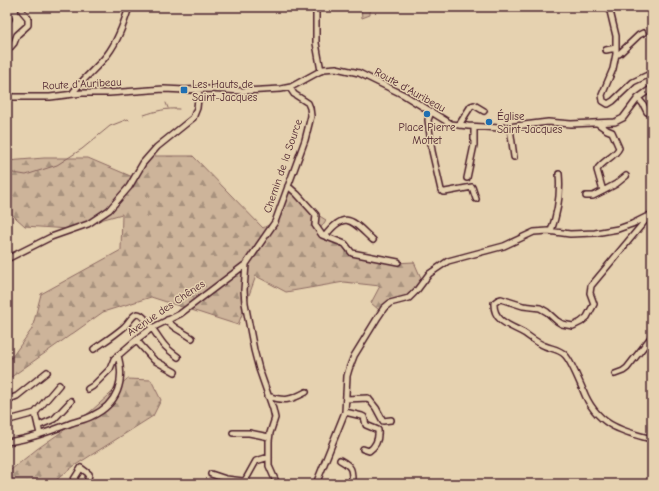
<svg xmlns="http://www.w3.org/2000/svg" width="659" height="491" font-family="'Comic Neue',sans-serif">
<defs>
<pattern id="forest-firs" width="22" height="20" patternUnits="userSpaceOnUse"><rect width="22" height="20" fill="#cdb49a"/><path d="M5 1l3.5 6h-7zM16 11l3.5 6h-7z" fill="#a8927e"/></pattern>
</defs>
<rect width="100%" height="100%" fill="#e6d2b0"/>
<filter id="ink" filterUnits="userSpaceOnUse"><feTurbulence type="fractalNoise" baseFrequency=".025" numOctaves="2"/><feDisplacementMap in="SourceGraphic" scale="8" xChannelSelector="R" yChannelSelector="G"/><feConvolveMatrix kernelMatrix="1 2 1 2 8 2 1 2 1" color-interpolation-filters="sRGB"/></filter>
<g filter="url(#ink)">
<!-- forest -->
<path fill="url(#forest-firs)" stroke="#8c6a62" d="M153,156H193L263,228L272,223L288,191L296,196L305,207L326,220L318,232L323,238L343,245L351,255L394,263L414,262L422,280L414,292L389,303L379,310L371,303L380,286L344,282L286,292L256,276L238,325L151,297L103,312L7,380V361H9L32,329L41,294L121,250L122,214L68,229L25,226L7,210V161L44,158H88L135,178Z
M127,379L151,380L161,400L153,416L74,466L51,484H7V473L37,449L90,412Z"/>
<!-- park -->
<path fill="#cdb49a" stroke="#8c6a62" d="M361,7H370V15L362,18Z"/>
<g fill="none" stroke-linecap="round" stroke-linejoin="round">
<!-- stream -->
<path stroke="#84615c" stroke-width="1" d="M166,103L168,108
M144,115C156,111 167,108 179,109
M7,172L26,175L57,165L82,149L110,126L128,119L129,120"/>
<!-- minor casing -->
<g stroke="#4a1f2b" stroke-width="8">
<path id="minor" d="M316,7V43L321,71
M609,7L616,36V54L613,69L602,95L603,101L608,104L613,101L633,82L652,73
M7,16L9,19L7,22
M606,50L616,48
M7,51L14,43L17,35L28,25V18L22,11
M616,54H619L639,35L643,33
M72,94C82,79 97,68 107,55C118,41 124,23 129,7
M7,97H50L82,93H109L164,89L185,90L207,89L243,91L281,89L291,87L324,69L336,68L359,73L404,95L451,124L468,126L500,128L548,122L571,124L615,122L623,118L638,98L652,88
M638,98L643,104L647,112L652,114
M431,112L428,120L432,151L441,190L443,192H445L472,187L476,199
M459,125L471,106L474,105L484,111
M510,128L514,157
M467,178L474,145V127
M288,186L297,194L316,215L315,225L322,235L345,244L352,253L398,262
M603,191L616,184L626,176
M586,196H593L603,191L597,170C602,161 615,157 619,148L612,132L607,130L597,123
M645,218V221L591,286L590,293L594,304L587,317L581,322L573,326L562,324L557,321L547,312L540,308L523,306L501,299L498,300L494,303C493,322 512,326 524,333C531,338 537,343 545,346C552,349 559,349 565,355C571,361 579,381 583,390C596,424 619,431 652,439
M551,231C558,212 561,195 559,174
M325,236C346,209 352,221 373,240
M7,259L51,237L88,224L109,210L129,187L143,163L157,147L193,118L197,108L199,89
M167,320C173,329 184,332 192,338
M136,340L154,360L175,372
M94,349C104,342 115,335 124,327C128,324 132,315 137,314C145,312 159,341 166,347C170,351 174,354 178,357
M615,374L623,371L627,368L652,336
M88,389L93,386L110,369L114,359L136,340L152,328L180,314L246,264
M268,396C285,402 291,400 306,392
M346,399L368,398L376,408L383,421L391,420
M7,400L17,396L47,372
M345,412L362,416L364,417L366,425L378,430C379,440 376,446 369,451L363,449
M35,413L59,385
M7,422L9,420L35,413L40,434
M38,426L54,419L71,401
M233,433H249L269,437
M7,442C29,439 48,432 69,424C76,421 85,420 92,416C118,404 125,381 118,355
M340,460C353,467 352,470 352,484
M211,474L226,479L243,481L246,479L256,461L269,457
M71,484L81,468L89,474L87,484
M277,484L269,466V441L270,433L275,418L273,409L259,369L254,350L245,303L244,290L246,264L275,222L305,140L311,116L310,108L308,103L294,94L290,88
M316,484L345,412L347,376L349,369L354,356L378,317L384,308L390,303L409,298L417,290L429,274L448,261L504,246L534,232L548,231L570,234L595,233L618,229L632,224L652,214"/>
</g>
<!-- minor -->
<use href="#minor" stroke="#e6d2b0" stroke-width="5"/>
</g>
</g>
<!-- markers -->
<g fill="#1f6fb2" stroke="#e6d2b0" stroke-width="1.5">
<rect x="180" y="86" width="8" height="8" rx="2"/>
<circle cx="427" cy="114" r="4"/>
<circle cx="489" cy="122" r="4"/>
</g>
<g text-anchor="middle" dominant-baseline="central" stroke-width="3" stroke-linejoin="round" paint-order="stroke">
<!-- street labels -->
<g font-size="11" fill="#4a1f2b" stroke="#e6d2b0">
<text transform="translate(82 84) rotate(-3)">Route d'Auribeau</text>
<text transform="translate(410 90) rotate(29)">Route d'Auribeau</text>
<text transform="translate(283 166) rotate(-71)">Chemin de la Source</text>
<text transform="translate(166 308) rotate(-34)">Avenue des Chênes</text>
</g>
<!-- poi labels -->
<g font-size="11" fill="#4a1f2b" stroke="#e6d2b0" text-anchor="start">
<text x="192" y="84">Les Hauts de<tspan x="192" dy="13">Saint-Jacques</tspan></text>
<text x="497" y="116">Église<tspan x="497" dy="13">Saint-Jacques</tspan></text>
<text x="427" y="127" text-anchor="middle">Place Pierre<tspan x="427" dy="13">Mottet</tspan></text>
</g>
</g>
<!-- margin -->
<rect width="659" height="491" fill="none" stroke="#e6d2b0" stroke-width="24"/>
<rect x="12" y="12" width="635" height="467" fill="none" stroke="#4a1f2b" stroke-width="1.5" filter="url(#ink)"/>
</svg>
